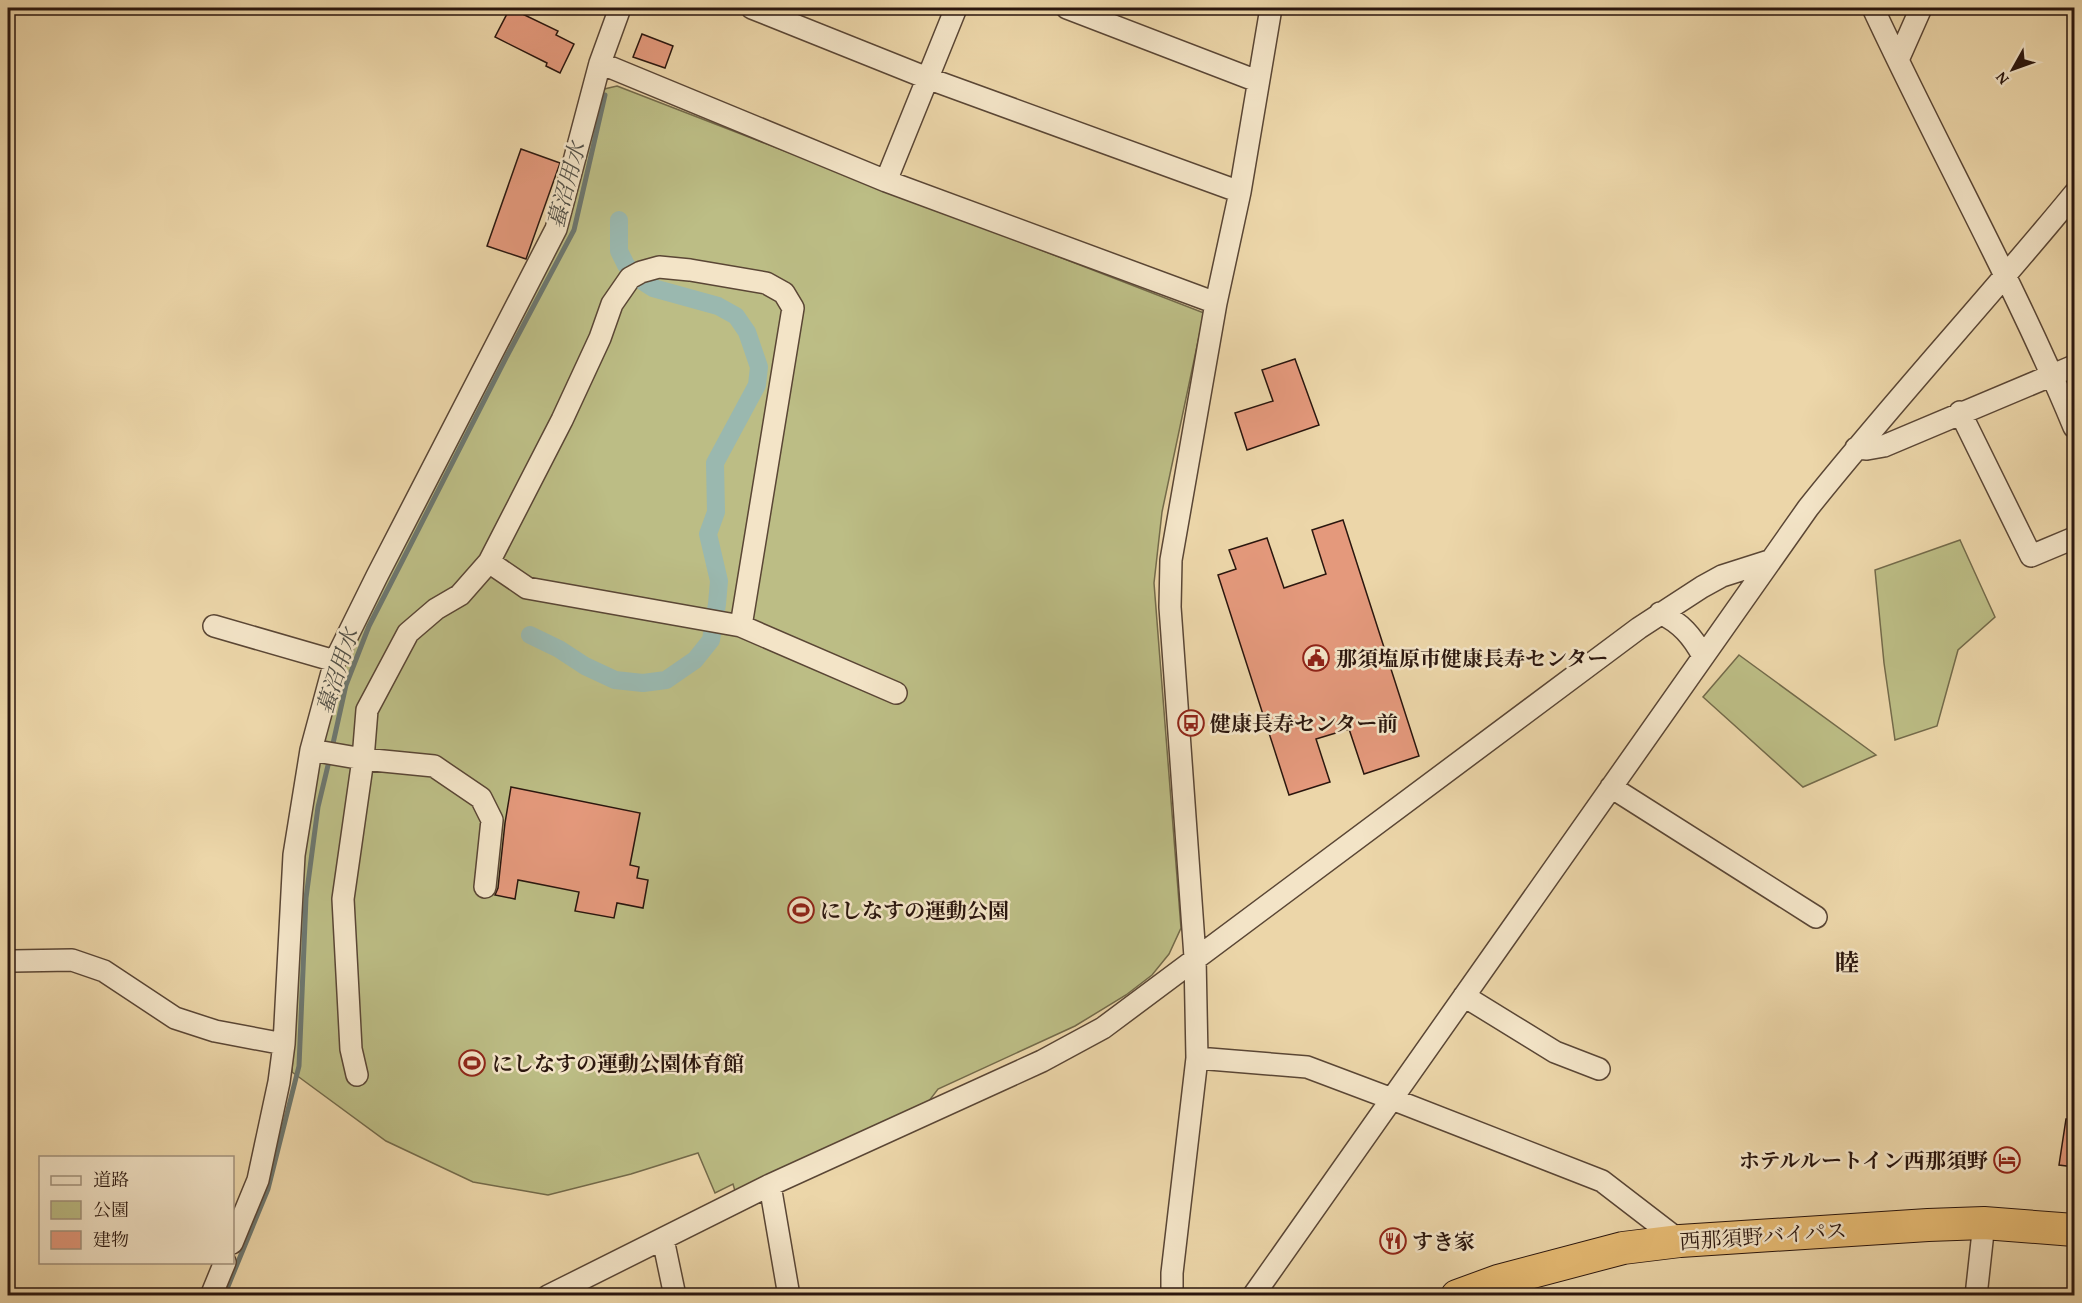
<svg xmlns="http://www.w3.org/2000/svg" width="2082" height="1303" font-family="'Gentium Book Plus','Noto Serif JP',serif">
<rect width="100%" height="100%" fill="#ecd6a9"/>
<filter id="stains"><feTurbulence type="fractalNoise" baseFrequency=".00333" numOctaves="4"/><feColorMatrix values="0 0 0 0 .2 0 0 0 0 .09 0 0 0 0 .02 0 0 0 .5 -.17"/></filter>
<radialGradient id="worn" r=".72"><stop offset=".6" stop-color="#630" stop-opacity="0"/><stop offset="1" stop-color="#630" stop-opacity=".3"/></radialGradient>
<!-- green -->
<path fill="#bcbd85" stroke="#736a4a" stroke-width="1.5" d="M617,86L1204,313L1162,512L1154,583L1181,928L1169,954L1152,975L1126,995L1075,1026L938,1089L929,1101L735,1191L733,1184L715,1193L698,1153L631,1174L548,1195L473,1182L386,1141L292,1072L302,873L323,735L345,662L564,231L600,90Z
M1960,540L1995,617L1958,650L1937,726L1895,740L1884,663L1875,570Z
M1739,655L1876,755L1803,787L1703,697Z"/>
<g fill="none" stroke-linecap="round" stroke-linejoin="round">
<!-- stream -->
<path stroke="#6d776f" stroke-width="5" d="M332,748L346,685L369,626L508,354L574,230L605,95
M224,1296L268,1189L299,1066L306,898L318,807L330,757"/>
<!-- canal -->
<path stroke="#9ab8af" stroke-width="18" d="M530,635L559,649L585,666L615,680L643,683L666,680L695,660L711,640L717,604L719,581L708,534L716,512L715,463L757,385L759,367L747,332L736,316L718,306L653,288L639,279L626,265L619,251V220"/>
</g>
<!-- building -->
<path fill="#e4997c" stroke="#2a160e" stroke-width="1.5" d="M510,8L558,31L556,35L574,44L560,73L546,66L547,63L495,37Z
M642,34L673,46L665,68L633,57Z
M521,149L560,163L526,259L487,246Z
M1295,359L1319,425L1247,450L1235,413L1273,401L1262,370Z
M1343,520L1419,756L1364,774L1349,729L1316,739L1330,782L1289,795L1218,575L1236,569L1229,550L1267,538L1284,588L1326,574L1312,530Z
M511,787L640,813L630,865L639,867L637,878L648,880L643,908L617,903L614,918L575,911L579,892L518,880L515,899L495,895L498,888L505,823Z
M2066,1119H2074V1167L2059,1165Z"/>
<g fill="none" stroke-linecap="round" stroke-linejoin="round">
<!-- minor casing -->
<g stroke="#5a4635" stroke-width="24">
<path id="minor" d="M752,8L927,78L1240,192
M1067,8L1257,81
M1873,8C1938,148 2015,284 2074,427
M1898,60L1921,8
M600,63L886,181L1216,303
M886,181L956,8
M1960,412L2031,556L2074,538
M1856,448L1867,449L1884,446L2074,366
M489,562L527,588L741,626
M1660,613C1681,623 1692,636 1703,656
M214,626L335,661
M311,750L363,759L434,766L481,798L492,820L485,887
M1611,787L1816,917
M8,959L13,961L72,960L104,971L175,1018L215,1031L284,1044
M1464,996L1555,1052L1599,1069
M1197,1058L1307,1067L1392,1099L1602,1181L1680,1241
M357,1075L351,1049L343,899L363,759L367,710L408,633L436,609L460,595L489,562L562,420L600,338L612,304L630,278L641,272L659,267L690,270L766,283L784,293L793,308L741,626L896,693
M770,1185L789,1296
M663,1239L675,1296
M232,1243L258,1180L279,1082L284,1044L294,855L311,750L335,661L377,576L556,229L600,63L620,8
M211,1296L225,1262
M548,1296L770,1185L1042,1061L1103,1028L1639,628L1702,587L1722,576L1769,561
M1172,1296V1273L1197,1058L1195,957L1170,607L1171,560L1216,303L1240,192L1271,8
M1253,1296L1808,508C1894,400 1987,300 2074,194
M1976,1296L1984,1223"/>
</g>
<!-- highway casing -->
<g stroke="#2a160e" stroke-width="34">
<path id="highway" d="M1457,1296L1498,1281L1623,1248L1680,1241L1928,1225L1984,1223L2074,1230"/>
</g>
<!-- minor -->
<use href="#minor" stroke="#f3e4c7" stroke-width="21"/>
<!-- highway -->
<use href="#highway" stroke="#e6bb74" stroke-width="32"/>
</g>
<!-- icons -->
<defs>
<g id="civic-ring" transform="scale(1.35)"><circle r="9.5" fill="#f3e4c7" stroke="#8f2418" stroke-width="1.5"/><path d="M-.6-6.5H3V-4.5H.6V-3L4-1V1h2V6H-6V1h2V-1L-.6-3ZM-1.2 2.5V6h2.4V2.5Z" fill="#8f2418"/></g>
<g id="bus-ring" transform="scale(1.35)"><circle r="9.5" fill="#f3e4c7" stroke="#8f2418" stroke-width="1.5"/><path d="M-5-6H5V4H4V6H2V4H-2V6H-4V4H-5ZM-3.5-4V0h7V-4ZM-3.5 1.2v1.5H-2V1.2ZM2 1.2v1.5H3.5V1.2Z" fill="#8f2418"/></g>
<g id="stadium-ring" transform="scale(1.35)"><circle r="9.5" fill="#f3e4c7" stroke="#8f2418" stroke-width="1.5"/><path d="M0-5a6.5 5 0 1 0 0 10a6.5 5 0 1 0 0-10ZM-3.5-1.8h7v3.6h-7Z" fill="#8f2418"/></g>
<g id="hotel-ring" transform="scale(1.35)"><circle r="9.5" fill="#f3e4c7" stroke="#8f2418" stroke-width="1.5"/><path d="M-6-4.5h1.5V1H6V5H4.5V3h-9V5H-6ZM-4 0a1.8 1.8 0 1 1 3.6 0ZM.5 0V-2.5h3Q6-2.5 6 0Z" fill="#8f2418"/></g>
<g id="restaurant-ring" transform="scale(1.35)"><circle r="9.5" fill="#f3e4c7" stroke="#8f2418" stroke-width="1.5"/><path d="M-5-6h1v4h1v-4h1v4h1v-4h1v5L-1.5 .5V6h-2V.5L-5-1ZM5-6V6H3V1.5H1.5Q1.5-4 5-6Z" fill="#8f2418"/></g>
</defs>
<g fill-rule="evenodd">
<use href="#civic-ring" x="1316" y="658"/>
<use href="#bus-ring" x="1191" y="723"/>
<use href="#stadium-ring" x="801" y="910"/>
<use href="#stadium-ring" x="472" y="1063"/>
<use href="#hotel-ring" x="2007" y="1160"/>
<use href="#restaurant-ring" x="1393" y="1241"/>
</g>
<g text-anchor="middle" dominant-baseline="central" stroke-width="5" stroke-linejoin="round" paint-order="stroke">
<!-- poi labels -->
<g font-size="21" font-weight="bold" fill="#2a160e" stroke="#f3e4c7" text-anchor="start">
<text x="1336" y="658">那須塩原市健康長寿センター</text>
<text x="1210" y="723">健康長寿センター前</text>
<text x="820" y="910">にしなすの運動公園</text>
<text x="492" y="1063">にしなすの運動公園体育館</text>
<text x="1988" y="1160" text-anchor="end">ホテルルートイン西那須野</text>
<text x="1412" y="1241">すき家</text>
</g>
<!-- street labels -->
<g font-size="21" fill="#2a160e" stroke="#f3e4c7">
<text transform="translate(1763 1236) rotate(-4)">西那須野バイパス</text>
</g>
<!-- water labels -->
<g font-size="22" font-style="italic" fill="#514f46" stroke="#f3e4c7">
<text transform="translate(566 185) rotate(-75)">蟇沼用水</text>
<text transform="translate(337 671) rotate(-72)">蟇沼用水</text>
</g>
<!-- quarter labels -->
<g font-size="24" font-weight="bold" fill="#2a160e" stroke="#f3e4c7">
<text x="1847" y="962">睦</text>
</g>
</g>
<!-- margin -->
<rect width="2082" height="1303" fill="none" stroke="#ecd6a9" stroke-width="30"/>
<rect x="9" y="9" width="2064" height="1285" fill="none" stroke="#2a160e" stroke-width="3"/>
<rect x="15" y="15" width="2052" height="1273" fill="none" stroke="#2a160e" stroke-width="1.5"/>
<!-- legend -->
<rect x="39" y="1156" width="195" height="108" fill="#f3e4c7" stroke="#a3927d" stroke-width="1.5"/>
<rect x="51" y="1176" width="30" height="9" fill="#f3e4c7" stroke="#a3927d" stroke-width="1.5"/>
<text x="93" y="1186" font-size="18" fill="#2a160e">道路</text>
<rect x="51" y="1201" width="30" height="18" fill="#bcbd85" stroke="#a3927d" stroke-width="1.5"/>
<text x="93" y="1216" font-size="18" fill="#2a160e">公園</text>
<rect x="51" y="1231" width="30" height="18" fill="#e4997c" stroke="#a3927d" stroke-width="1.5"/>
<text x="93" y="1246" font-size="18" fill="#2a160e">建物</text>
<!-- north arrow -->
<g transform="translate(2013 69) rotate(230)" stroke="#f3e4c7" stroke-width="4.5" paint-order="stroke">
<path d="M0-4.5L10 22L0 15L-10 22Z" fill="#2a160e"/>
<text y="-9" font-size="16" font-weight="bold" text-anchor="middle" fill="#2a160e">N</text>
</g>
<rect width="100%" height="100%" filter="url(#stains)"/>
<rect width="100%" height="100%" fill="url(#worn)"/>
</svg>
